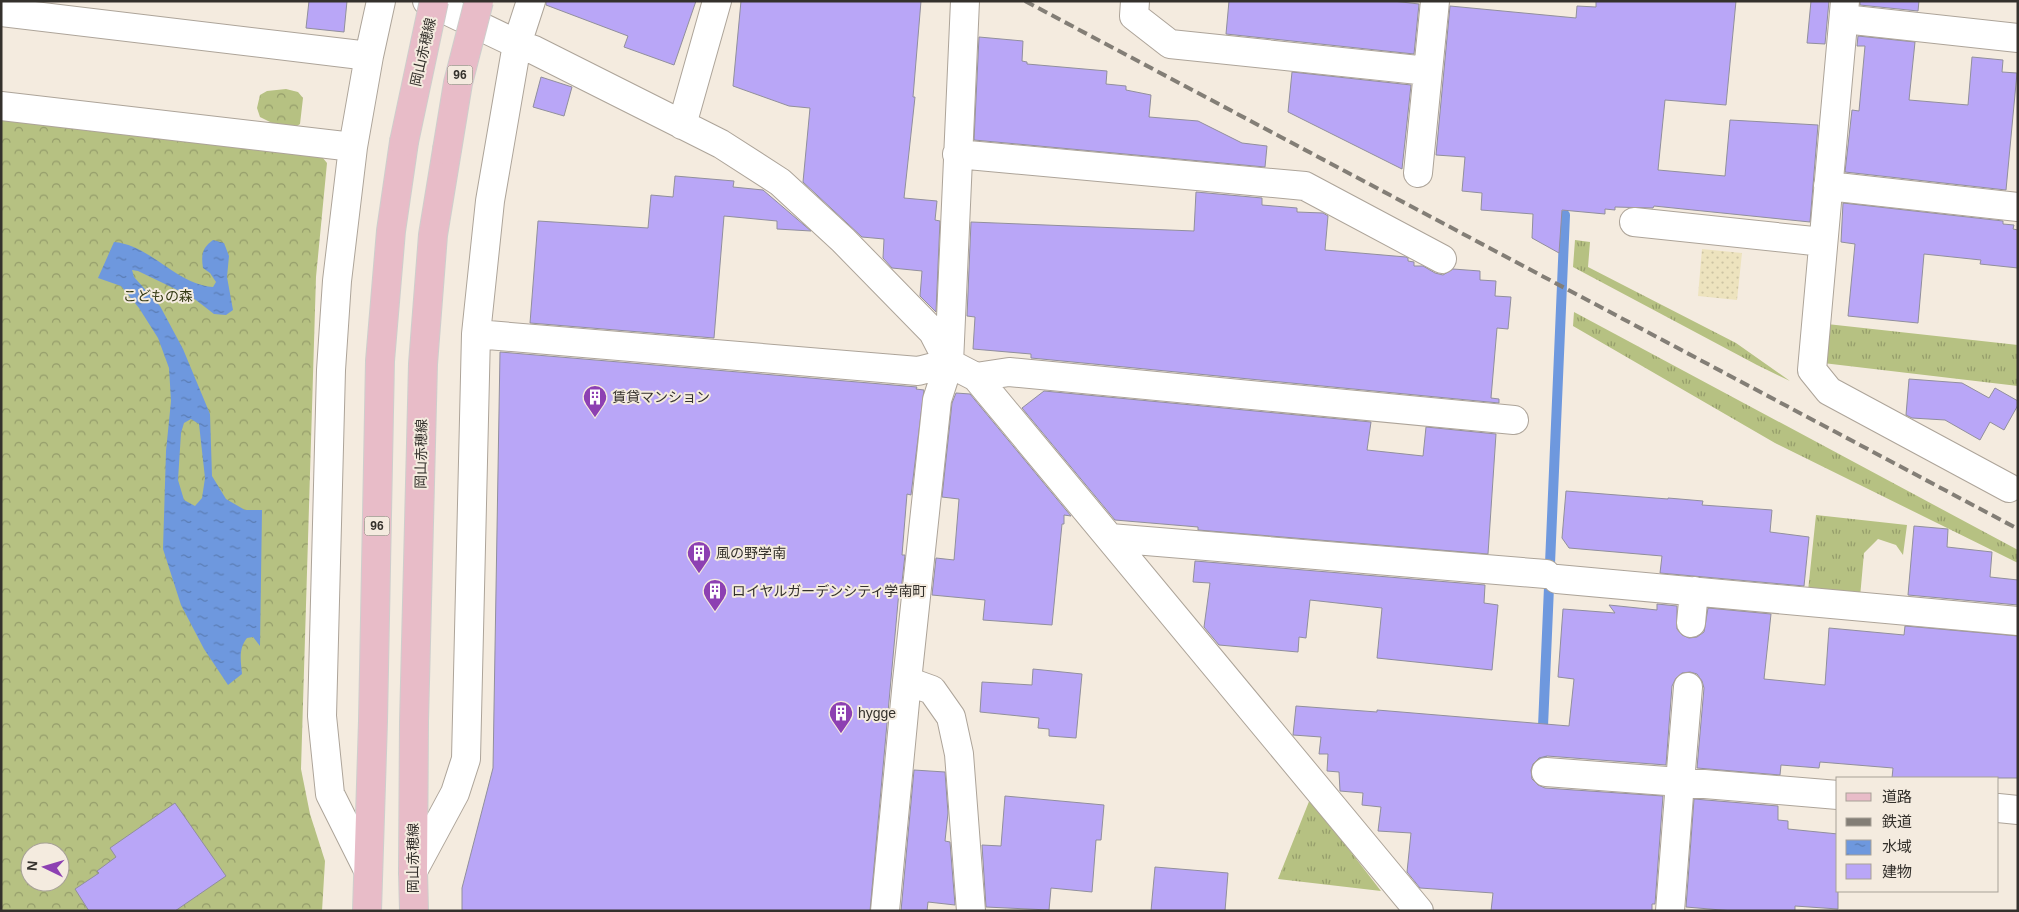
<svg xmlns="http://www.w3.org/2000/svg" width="2019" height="912" font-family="Arial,'Noto Sans JP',sans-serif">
<defs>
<pattern id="grass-tufts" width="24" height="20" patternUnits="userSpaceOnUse" patternTransform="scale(1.25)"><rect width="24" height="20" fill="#b6c182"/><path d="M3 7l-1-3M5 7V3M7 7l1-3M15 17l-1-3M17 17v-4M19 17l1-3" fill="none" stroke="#959d6b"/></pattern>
<pattern id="forest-crowns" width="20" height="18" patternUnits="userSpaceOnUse" patternTransform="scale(1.25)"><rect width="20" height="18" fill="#b6c182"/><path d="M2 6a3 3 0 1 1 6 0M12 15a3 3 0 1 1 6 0" fill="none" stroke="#959d6b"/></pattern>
<pattern id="sand-dots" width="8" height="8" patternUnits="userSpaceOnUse" patternTransform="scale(1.25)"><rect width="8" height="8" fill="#ede3be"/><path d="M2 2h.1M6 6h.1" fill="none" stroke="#ccc3a3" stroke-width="1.8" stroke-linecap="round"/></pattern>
<pattern id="water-ripples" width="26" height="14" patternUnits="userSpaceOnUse" patternTransform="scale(1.25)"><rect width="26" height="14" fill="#6e98de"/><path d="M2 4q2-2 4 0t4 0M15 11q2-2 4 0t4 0" fill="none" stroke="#5b7db4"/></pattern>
</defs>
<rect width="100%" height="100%" fill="#f4ebdf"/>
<!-- grass -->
<path fill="url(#grass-tufts)" d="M1575,240L1590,242L1588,267L1736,343L1790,381L1757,365L1573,267Z
M1574,312L2018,550V563L1775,443L1573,326Z
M1827,324L2018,345V386L1823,363Z
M1816,515L1907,525L1903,555L1896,545L1878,539L1864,553L1860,597L1808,591Z
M1310,799L1381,891L1278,879Z"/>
<!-- forest -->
<path fill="url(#forest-crowns)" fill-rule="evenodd" d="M286,89L298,92L303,98L300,124L291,130L278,126L260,117L257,108L260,95L267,91Z
M1,116L318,152L327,163L316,277L301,769L310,814L325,861L322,911H1ZM30,852H60V882H30Z"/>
<!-- sand -->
<path fill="url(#sand-dots)" d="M1702,249L1742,253L1737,300L1698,296Z"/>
<!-- water -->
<path fill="url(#water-ripples)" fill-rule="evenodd" d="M213,240L224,243L229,256L227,277L233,310L226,315L214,314L192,297L138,271L132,270L134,277L160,306L183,349L210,414L212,476L226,499L245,510H262L260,646L253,637L247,638C238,649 241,662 242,674L228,685L204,649L181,605L163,549L166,451L171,401L169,368L158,338L139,308L121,286L98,278L114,242C151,245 175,284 213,287L216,282L210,273L203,268C201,255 202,248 213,240ZM191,419L199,424L205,478L202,498L195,506L184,500L178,480L181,433L184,423Z"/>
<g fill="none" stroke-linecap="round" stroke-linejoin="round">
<!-- stream -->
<path stroke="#6e98de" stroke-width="10" d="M1541,773L1565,215"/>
</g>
<!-- building -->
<path fill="#b9a6f7" stroke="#918f9c" d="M309,1H347L344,32L306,28Z
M546,1H696L674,65L624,47L628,36L546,5Z
M741,1H921L913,97H915L904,198L937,201L935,220L940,221L936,312L920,296L922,271L892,268L883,258L884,239L862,237L803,182L810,108L789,106L733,86Z
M1229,1H1393L1419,4L1414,54L1226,34Z
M1596,1H1736L1726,105L1665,100L1658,170L1725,176L1730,120L1818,125L1810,222L1654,206L1653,208L1615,207V210L1605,209V214L1562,210L1559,253L1532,238L1533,214L1481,210L1482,193L1462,191L1465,157L1436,155L1450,6L1576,18L1577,6L1596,7Z
M1811,1H1829L1825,44L1807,43Z
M1860,1H1919L1918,11L1860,5Z
M1858,36L1915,42L1909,100L1968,105L1972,57L2003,60L2002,72L2017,73L2006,190L1845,172L1852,110L1859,111L1865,46H1857Z
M979,37L1023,41L1022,61L1027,62V64L1107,71L1106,84L1126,86V90L1151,95L1149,117L1198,121L1242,143L1267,146L1265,167L974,140Z
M1292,72L1411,85L1402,169L1288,112Z
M541,77L572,87L564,116L533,107Z
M675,176L734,181L733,187L763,190L811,231L777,229V221L724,216L714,338L530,323L538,221L648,228L651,195L673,197Z
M1196,192L1262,198V205L1297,208V212L1323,213L1328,216L1325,250L1406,257L1408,258V261L1414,262V266H1423L1435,273L1443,275L1453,269L1480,271V280L1496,281L1495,296L1511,297L1508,329L1497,328L1491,398L1499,399V403L1031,358V354L973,349L975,317L967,316L971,222L1194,231Z
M1843,203L2003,221V224L2014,225L2013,229L2018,230V268L1980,264L1981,260L1924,254L1918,323L1848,316L1855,244L1841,242Z
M500,352L917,387L916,389L924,390L911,495L907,494L902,555H905L901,591H899L870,911H462V888L493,768Z
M1909,379L1962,383L1989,398L1995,388L2018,401V405L2004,430L1990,422L1980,440L1945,420L1912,418L1906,415Z
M1044,391L1371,422L1367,450L1423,456L1426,427L1496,434L1488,554L1198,530V527L1115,520L1022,408Z
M956,393L970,394L1071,516L1064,515V524H1062L1052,625L983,620L985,600L932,595L936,558L954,560L959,499L942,497L952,403Z
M1566,491L1668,499V498L1703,501L1702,505L1772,510L1770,532L1809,537L1804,586L1660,573L1662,556L1569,548L1562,538Z
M1914,526L1948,529L1947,547L1992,552L1990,577L2018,580V605L1908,595Z
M1195,561L1485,585L1484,603L1498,605L1492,670L1377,658L1382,608L1310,600L1306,638L1299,637L1298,652L1219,645L1204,627L1210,583L1193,582Z
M1657,604L1677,606V629L1682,635L1689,638L1697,637L1704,632L1708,608L1771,614L1764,679L1825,685L1829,628L1904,635L1905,626L2018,636V778H1892L1893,768L1820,762L1819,768L1781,765L1780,775L1697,768L1704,688L1702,681L1697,674L1690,672L1682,673L1676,678L1672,686L1666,765L1547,756L1539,758L1533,764L1531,770L1532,779L1538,785L1545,788L1663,796L1655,904H1652V911H1491L1493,893L1420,888L1407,872L1411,833L1378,831L1381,807L1362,805L1363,793L1340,791L1339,772L1327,771L1328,754H1319L1321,737L1293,735L1296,706L1377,712V710L1569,726L1574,679L1558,677L1563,609L1615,613L1609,605L1657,610Z
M1033,669L1082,674L1076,738L1049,736V729L1038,728L1039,718L980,712L982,682L1032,685Z
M914,770L945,772L948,813L945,841L950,842L955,905L928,902L927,911H901Z
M1005,796L1104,805L1101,840H1096L1092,892L1051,888L1049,910L986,907L982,845L1001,846Z
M1694,799L1778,806V820L1788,821V829L1838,834V909L1795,906V911H1733L1686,907Z
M175,803L226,876L175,911H89L75,889L99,873L97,871L116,857L110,848Z
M1155,867L1228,873L1225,911H1151Z"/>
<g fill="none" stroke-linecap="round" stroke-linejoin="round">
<!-- minor casing -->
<g stroke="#ada499" stroke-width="30">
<path id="minor" d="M427,1L517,44L534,50L721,144L780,182L843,240L933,332L949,363L976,377L1419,911
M1135,1L1134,16L1170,44L1428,71L1435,1
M1845,1L1812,370L1829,391L2009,488
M1,12L369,56
M1844,19L2018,38
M1,106L353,147
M682,125L717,1
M957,154L1305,186L1442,259
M1418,173L1428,71
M1828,186L2018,207
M1634,222L1823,242
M476,334L918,371L949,363
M976,377L1009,372L1514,420
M1110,538L1546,574
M1557,579L2018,621
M1691,623L1694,591
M907,681L932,690L951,717L959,754L971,911
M1546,772L1680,782L1688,687
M1998,808L2018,810
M368,870L330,794L322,716L331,370L337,281L353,147L369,56L381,1
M413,871L455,793L466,759L476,334L490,201L517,44L531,1
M885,911L907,681L937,400L949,363L965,1
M1670,911L1680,782L1838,795"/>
</g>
<!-- primary casing -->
<g stroke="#cececc" stroke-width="30">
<path id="primary" d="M367,911L373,721L380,361L391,231L404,142
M414,911L413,871L414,722L423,364L433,235L447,150"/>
</g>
<!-- minor -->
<use href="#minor" stroke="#fff" stroke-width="28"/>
<!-- primary -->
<use href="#primary" stroke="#e8bcc8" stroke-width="28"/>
<!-- rail -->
<path stroke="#837e76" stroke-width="4" stroke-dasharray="10 5" stroke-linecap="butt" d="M1025,1L2018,529"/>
<!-- primary-bridge casing -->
<g stroke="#cececc" stroke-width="30" stroke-linecap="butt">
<path id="primary-bridge" d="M404,142L434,1
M447,150L458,83L479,1"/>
</g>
<!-- primary-bridge -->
<use href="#primary-bridge" stroke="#e8bcc8" stroke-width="28"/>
</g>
<!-- icons -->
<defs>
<g id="building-pin" transform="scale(1.25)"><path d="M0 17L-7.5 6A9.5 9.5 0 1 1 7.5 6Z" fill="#8d40b2" stroke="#f4ebdf"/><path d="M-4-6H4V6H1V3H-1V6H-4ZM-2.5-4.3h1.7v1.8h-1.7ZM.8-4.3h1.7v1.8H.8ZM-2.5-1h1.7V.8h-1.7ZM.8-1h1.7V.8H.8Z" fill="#fff"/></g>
</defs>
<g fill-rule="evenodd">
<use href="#building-pin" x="595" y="397"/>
<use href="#building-pin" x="699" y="553"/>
<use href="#building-pin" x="715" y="591"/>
<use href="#building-pin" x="841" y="713"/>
</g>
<g text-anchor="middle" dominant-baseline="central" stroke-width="4" stroke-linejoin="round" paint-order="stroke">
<!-- shield labels -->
<g fill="#f4ebdf" stroke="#6e6962" stroke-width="1">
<rect x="447.5" y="65.5" width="25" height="19" rx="4"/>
<rect x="364.5" y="516.5" width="25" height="19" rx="4"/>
</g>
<g font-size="12" font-weight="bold" fill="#34312c">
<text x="460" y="75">96</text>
<text x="377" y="526">96</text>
</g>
<!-- street labels -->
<g font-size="14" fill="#34312c" stroke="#f4ebdf">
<text transform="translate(423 52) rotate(-77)">岡山赤穂線</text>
<text transform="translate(421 454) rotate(-89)">岡山赤穂線</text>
<text transform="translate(413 858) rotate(-90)">岡山赤穂線</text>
</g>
<!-- park labels -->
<g font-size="14" fill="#343913" stroke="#f4ebdf">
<text x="158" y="296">こどもの森</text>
</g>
<!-- poi labels -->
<g font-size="14" fill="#34312c" stroke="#f4ebdf" text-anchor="start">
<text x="612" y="397">賃貸マンション</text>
<text x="716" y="553">風の野学南</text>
<text x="732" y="591">ロイヤルガーデンシティ学南町</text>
<text x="858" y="713">hygge</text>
</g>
</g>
<!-- border -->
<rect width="2019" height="912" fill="none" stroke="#34312c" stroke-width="5"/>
<!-- legend -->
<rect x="1836" y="777" width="162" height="115" fill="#f4ebdf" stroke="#a7a197"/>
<rect x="1846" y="793" width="25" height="8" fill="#e8bcc8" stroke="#a7a197"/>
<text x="1882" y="802" font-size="15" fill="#34312c">道路</text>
<rect x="1846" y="818" width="25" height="8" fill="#837e76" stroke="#a7a197"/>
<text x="1882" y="827" font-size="15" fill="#34312c">鉄道</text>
<rect x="1846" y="840" width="25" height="15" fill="url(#water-ripples)" stroke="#a7a197"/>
<text x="1882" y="852" font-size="15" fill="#34312c">水域</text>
<rect x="1846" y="864" width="25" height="15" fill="#b9a6f7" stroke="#a7a197"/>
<text x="1882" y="877" font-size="15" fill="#34312c">建物</text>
<!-- north arrow -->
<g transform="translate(45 867) rotate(275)"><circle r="24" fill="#f4ebdf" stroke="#a7a197"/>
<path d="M0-4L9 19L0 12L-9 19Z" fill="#8d40b2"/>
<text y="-8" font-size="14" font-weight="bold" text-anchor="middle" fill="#34312c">N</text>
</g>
</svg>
